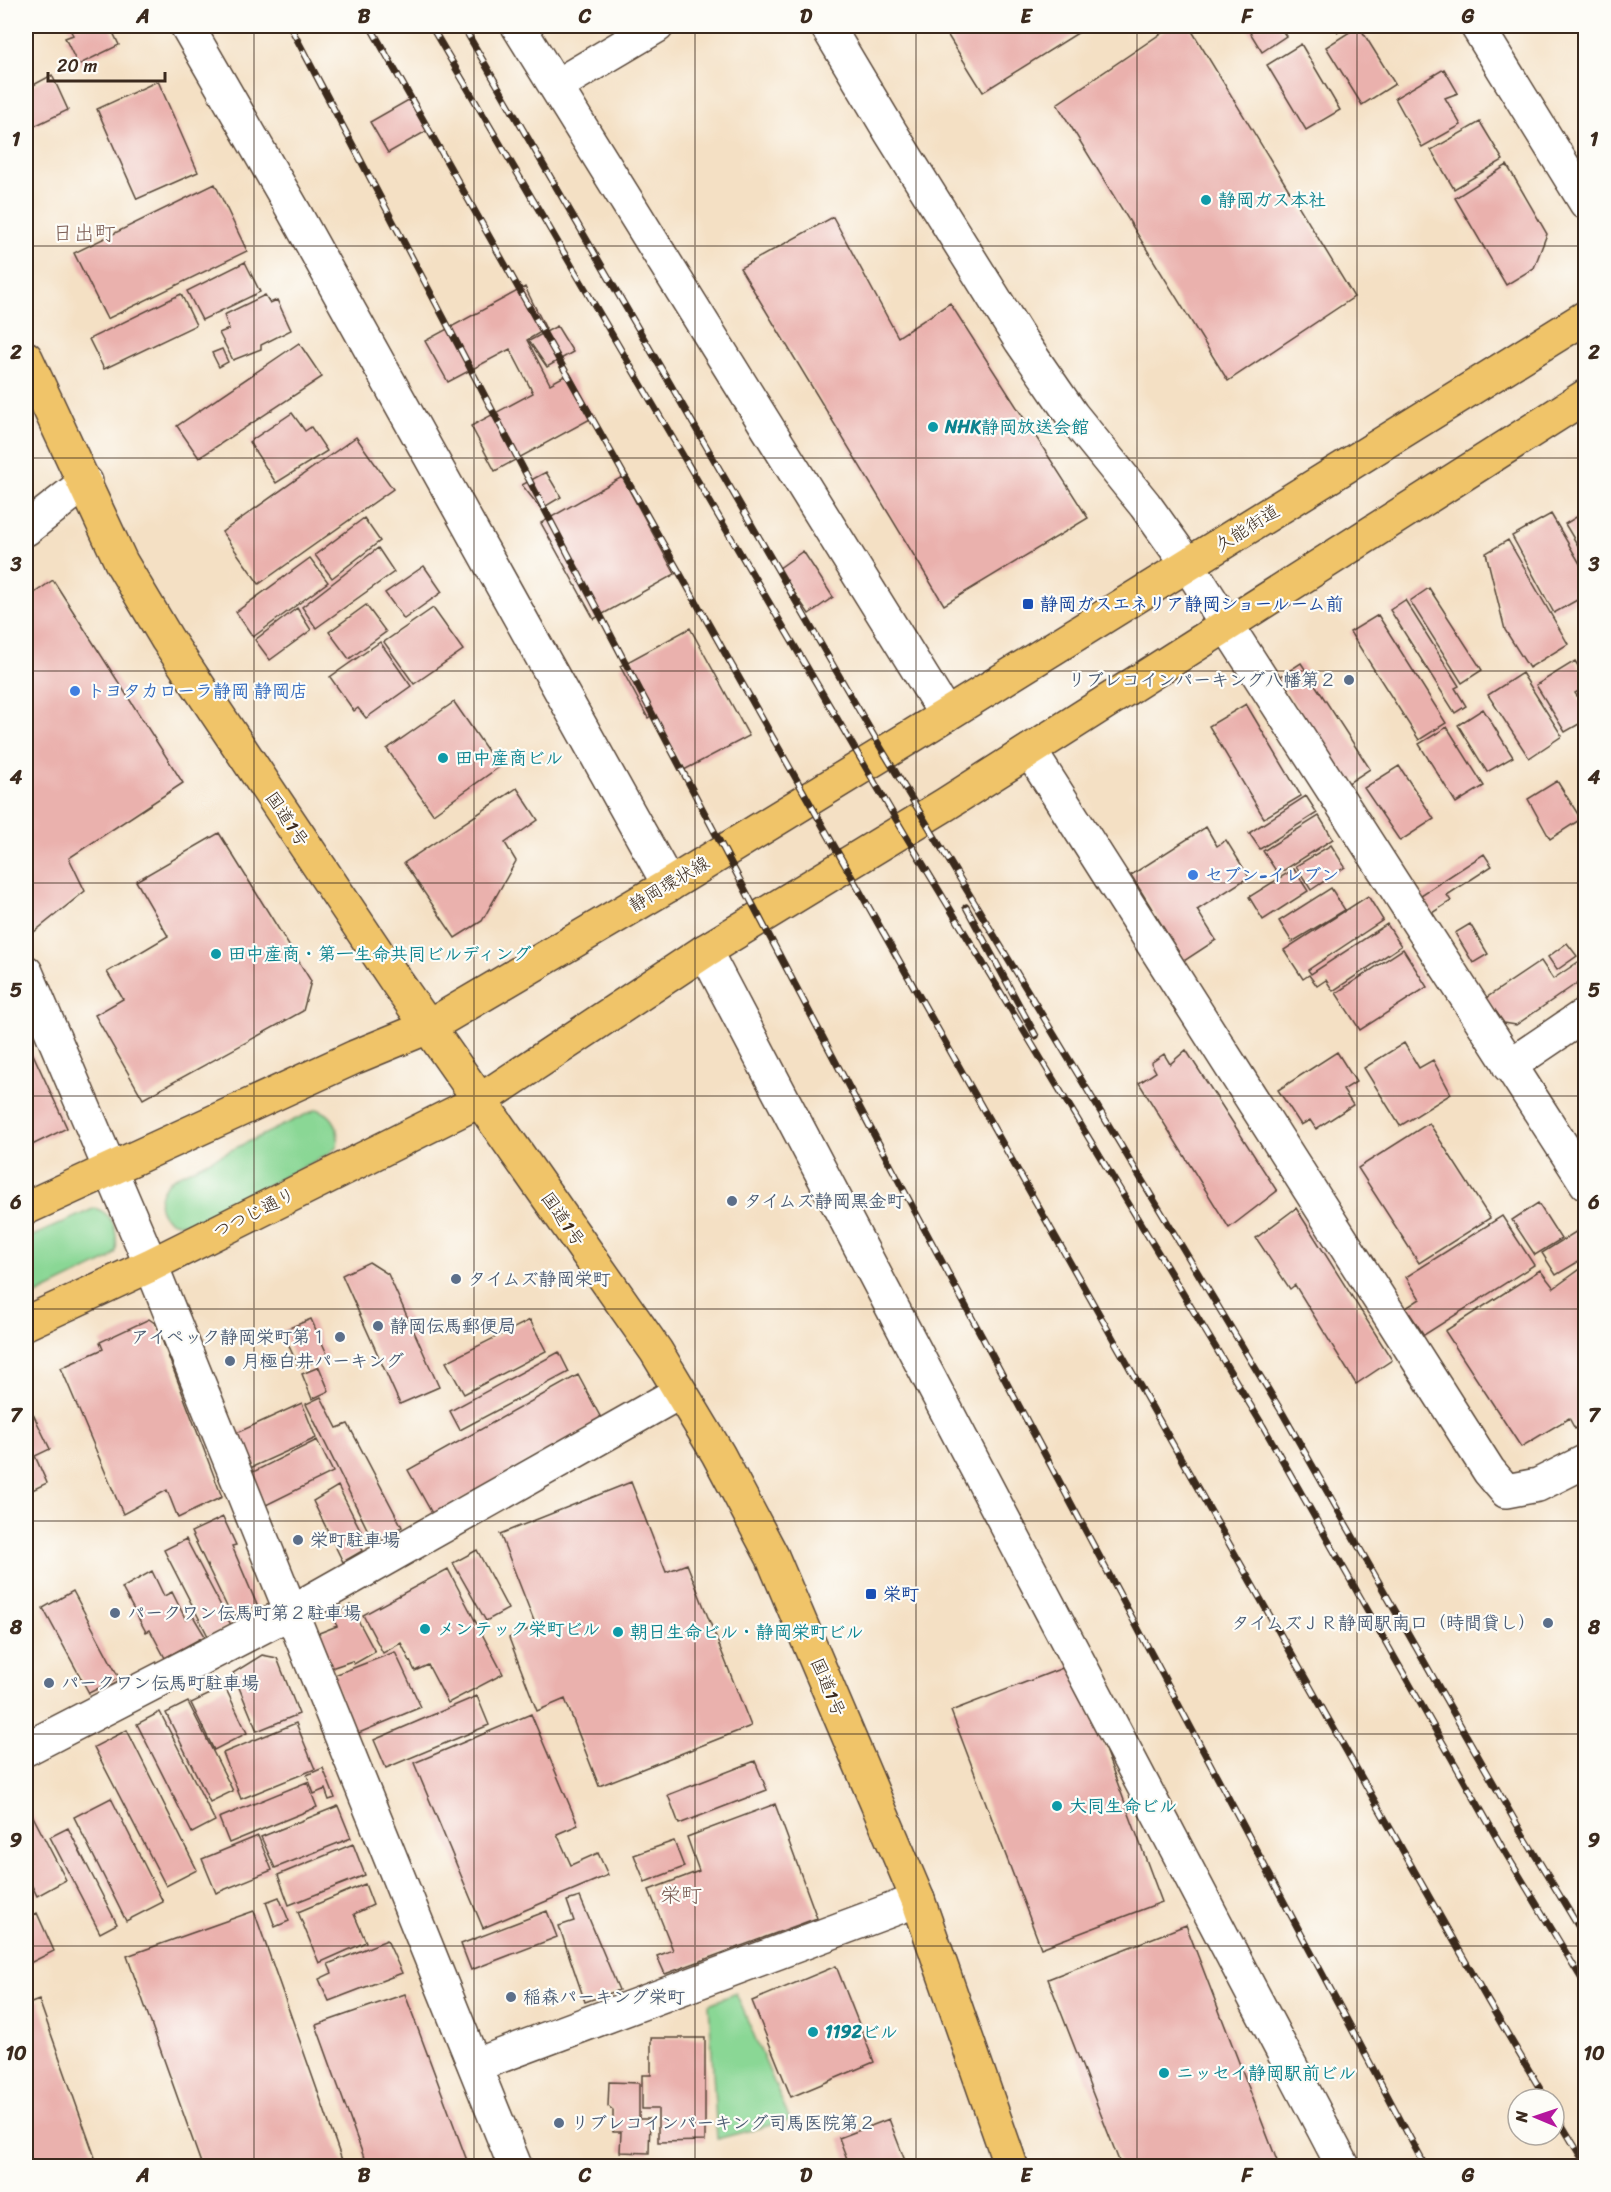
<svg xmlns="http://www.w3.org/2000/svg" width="1611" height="2192" font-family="Sriracha,'Klee One',sans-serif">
<rect width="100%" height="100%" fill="#fdfcf7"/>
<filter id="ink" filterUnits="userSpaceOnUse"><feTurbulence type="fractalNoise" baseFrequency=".0167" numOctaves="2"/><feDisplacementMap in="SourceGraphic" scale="12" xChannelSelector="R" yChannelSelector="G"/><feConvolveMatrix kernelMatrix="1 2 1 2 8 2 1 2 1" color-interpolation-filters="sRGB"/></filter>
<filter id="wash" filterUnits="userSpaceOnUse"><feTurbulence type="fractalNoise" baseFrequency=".008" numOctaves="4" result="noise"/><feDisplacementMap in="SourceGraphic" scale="24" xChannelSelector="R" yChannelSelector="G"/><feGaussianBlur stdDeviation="1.35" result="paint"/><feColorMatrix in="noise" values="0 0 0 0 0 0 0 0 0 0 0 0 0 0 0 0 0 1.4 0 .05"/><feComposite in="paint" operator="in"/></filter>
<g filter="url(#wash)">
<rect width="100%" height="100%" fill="#f4e0c4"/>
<!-- green -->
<path fill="#8ad795" stroke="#62805a" stroke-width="1.5" d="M317,1109C335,1115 340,1128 337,1146L329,1154L193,1223C159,1229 148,1199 173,1178Z
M95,1208C114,1214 118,1233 116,1252L110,1259L26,1300V1239Z
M736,1993L790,2120L717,2139L709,2004Z"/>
<g id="blocks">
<!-- building -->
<path fill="#eab1ad" d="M68,26H110L119,45L78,65L65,38L73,35Z
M613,26H636L619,35Z
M942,26H1089L983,92Z
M1172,26H1189L1354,297L1228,381L1057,104Z
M1246,26H1279L1286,36L1262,52Z
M1334,26H1348L1338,32Z
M1359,26L1395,84L1362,105L1326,47Z
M1301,44L1340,110L1306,130L1267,65Z
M1444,69L1458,93L1445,98L1461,125L1422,147L1395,98Z
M52,75L68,110L26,130V89Z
M158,81L198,172L137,199L97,109Z
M412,98L430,129L388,153L370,122Z
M1480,122L1503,160L1454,189L1431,150Z
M1507,165L1547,234L1534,268L1506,285L1455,198Z
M215,184L247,251L107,319L74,253Z
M833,217L898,337L950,303L1088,518L944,605L740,268Z
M245,262L260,292L202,320L187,291Z
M525,287L546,329L527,340L550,384L570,373L594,417L495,471L471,426L533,393L510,349L448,382L425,341Z
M181,294L196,325L104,369L89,339Z
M265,295L270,303L277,300L291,330L261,345V349L233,360L219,333L229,329L224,315Z
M557,326L573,352L547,367L529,341Z
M299,343L322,377L199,458L177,426Z
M222,349L228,362L219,367L212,353Z
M292,413L305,431L311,427L327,451L276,483L249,442Z
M356,437L393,489L259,584L222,532Z
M546,472L561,497L541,509L522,485Z
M622,477L675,574L594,619L541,523Z
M1586,511V559L1565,524Z
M1551,514L1586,574V595L1554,613L1512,536Z
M364,518L380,541L332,578L315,555Z
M1508,540L1568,644L1529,668L1505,630L1486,553Z
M378,548L394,572L316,628L302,607Z
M803,551L833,597L809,614L778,569Z
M310,558L328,582L253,637L236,612Z
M424,566L442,592L404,619L385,593Z
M53,580L183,783L69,858L85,891L29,936L26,926V599Z
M1429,588L1482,670L1462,683L1410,601Z
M1405,600L1459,686L1455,688L1466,706L1455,713L1390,610Z
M366,605L386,632L349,659L329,632Z
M297,608L311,630L270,660L255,640Z
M433,608L463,650L414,684L384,642Z
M1378,615L1446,723L1419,740L1350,632Z
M690,628L749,736L684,770L654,714L648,718L620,666Z
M380,642L411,686L366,718L358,708L354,711L330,677Z
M1575,661L1586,678V687L1575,693L1586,709V720L1565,732L1536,685Z
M1301,663L1370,769L1347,784L1278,678Z
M1522,673L1562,736L1529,758L1488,695Z
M454,702L499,767L433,814L387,749Z
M1246,704L1301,796L1264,818L1209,726Z
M1483,709L1513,757L1487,772L1458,725Z
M1447,727L1484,786L1456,803L1419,744Z
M1399,766L1434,819L1400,841L1364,788Z
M1557,781L1581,819L1550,839L1528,799Z
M517,788L538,820L505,843L516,861L482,921L455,938L404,863Z
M1306,796L1317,813L1260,849L1249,833Z
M1319,816L1333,839L1278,874L1263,851Z
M1206,827L1217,846L1226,840L1249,877L1197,910L1216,940L1184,961L1131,875Z
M219,833L311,981L303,1011L143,1099L95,1015L123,999L107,972L168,936L136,881Z
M1331,845L1345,867L1311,890L1296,866Z
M1484,854L1492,866L1447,895L1451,901L1432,913L1421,895Z
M1294,869L1308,891L1263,920L1249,897Z
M1331,888L1345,910L1292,942L1279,921Z
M1368,896L1383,920L1308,970L1311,974L1387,924L1401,946L1333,991L1326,980L1317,986L1309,975L1303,979L1284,950Z
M1470,924L1488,954L1473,963L1455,933Z
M1567,943L1577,956L1557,970L1548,957Z
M1403,949L1427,987L1360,1030L1336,993Z
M1584,958L1586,977L1516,1025L1504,1023L1486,998L1541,961L1553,979Z
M26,1039L67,1128L26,1148Z
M1404,1043L1419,1068L1433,1060L1451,1094L1400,1126L1364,1068Z
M1186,1050L1277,1191L1229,1228L1139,1083L1156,1072L1151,1063L1164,1054L1170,1064Z
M1337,1052L1356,1082L1343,1090L1353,1105L1316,1129L1310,1120L1301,1125L1278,1090Z
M1429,1123L1490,1218L1419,1263L1358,1168Z
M1538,1203L1561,1239L1535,1255L1512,1220Z
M1296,1208L1392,1360L1356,1384L1295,1285L1290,1289L1256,1238Z
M1502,1216L1534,1265L1424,1335L1406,1308L1420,1299L1406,1277Z
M1585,1226L1586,1257L1556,1275L1542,1253Z
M369,1262L388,1274L439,1387L400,1404L342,1275Z
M1586,1265V1422L1575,1429L1569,1418L1521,1447L1445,1331L1540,1270L1554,1288Z
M149,1319L156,1324L222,1497L178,1518L167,1490L123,1514L61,1368L103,1349L100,1342Z
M311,1319L328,1356L299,1368L282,1331Z
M530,1320L546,1351L464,1394L446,1362Z
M559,1352L569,1372L460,1430L450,1411Z
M319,1367L329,1391L312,1399L302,1374Z
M578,1375L602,1420L433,1515L408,1470Z
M321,1397L337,1428L348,1424L402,1527L373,1541L306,1404Z
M302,1403L316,1438L248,1469L232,1435Z
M33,1414L50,1449L35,1456L47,1483L26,1493V1418Z
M317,1440L333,1472L264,1506L249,1474Z
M631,1482L666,1572L687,1564L751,1726L599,1786L565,1699L537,1711L509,1638L536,1626L500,1534Z
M338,1486L364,1537L357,1540L362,1551L343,1562L313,1501Z
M223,1517L236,1545L232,1546L257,1605L232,1617L191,1532Z
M186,1539L231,1625L208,1636L164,1550Z
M477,1550L508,1609L486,1621L453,1563Z
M448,1569L503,1674L448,1703L428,1665L415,1671L401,1643L383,1653L363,1615Z
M152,1571L164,1596L172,1592L186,1620L193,1616L205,1636L165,1658L150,1630L146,1632L122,1588Z
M73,1591L119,1678L89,1693L43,1608Z
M350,1605L375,1652L354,1664L352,1661L328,1669L314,1635L337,1626L332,1617Z
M395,1652L421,1707L354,1735L332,1676Z
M262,1655L277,1658L299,1714L257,1731L233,1673Z
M1073,1664L1162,1902L1041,1948L951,1711Z
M225,1687L247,1733L214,1750L191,1703Z
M477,1696L489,1725L386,1768L374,1740Z
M188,1702L233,1791L210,1802L166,1713Z
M160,1712L215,1821L192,1833L137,1724Z
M531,1714L578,1825L557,1834L571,1865L598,1853L608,1875L483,1928L414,1763Z
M296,1723L315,1769L241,1799L223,1753Z
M127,1730L197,1870L166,1886L94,1747Z
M755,1761L767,1790L679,1824L668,1795Z
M323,1768L335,1798L329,1800L325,1789L314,1794L307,1775Z
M307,1782L317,1807L229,1843L219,1818Z
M111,1798L163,1902L126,1921L74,1817Z
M26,1803L66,1880L37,1896L26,1874Z
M775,1804L817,1918L665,1974L657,1956L673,1950L649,1890L699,1871L687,1837Z
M338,1806L351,1838L275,1868L261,1837Z
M68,1828L117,1924L100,1933L50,1837Z
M258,1836L272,1870L216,1893L202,1859Z
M674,1841L684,1867L645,1882L634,1855Z
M353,1844L365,1875L289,1905L278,1875Z
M365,1884L373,1905L354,1914L366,1942L319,1963L298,1912Z
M279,1897L289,1921L275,1927L266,1902Z
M580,1897L619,1990L585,2002L559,1926L574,1921L567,1901Z
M254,1911L344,2166H202L127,1956Z
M547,1911L557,1937L471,1970L461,1944Z
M37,1913L54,1951L26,1965V1919Z
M1186,1925L1279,2166H1121L1048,1979Z
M387,1940L402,1973L329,2001L319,1979L332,1973L328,1964Z
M836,1966L874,2062L791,2097L752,2001Z
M405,1994L469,2166H367L316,2025Z
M39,2000L98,2166H33L26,2145V2005Z
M651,2038H705V2141L658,2142V2109H642V2075H651Z
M609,2082L639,2083V2119H650L649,2153L620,2152L621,2132H613V2110L608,2106Z
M889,2119L907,2166H844L849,2164L839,2138Z"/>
</g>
</g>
<g filter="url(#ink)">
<use href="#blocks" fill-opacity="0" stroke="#574537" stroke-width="1.5"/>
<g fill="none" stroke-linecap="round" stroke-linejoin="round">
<!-- minor casing -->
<g stroke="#574537" stroke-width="36">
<path id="minor" d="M187,26L292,208L669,885
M518,26L946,715
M827,26L891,133L1021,341L1072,415L1145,505L1188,565L1586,1183
M1477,26L1586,203
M556,86L657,26
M26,529L86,482
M1030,751L1489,1471L1506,1491L1538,1485L1586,1461
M705,951L1343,2166
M26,972L151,1265L515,2166
M1509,1066L1586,1014
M26,1749L291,1612L680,1392
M476,2065L918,1900"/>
</g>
<!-- major casing -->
<g stroke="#574537" stroke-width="36">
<path id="major" d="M26,1208L355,1057L428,1027L669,885L946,715L1586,317
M26,1323L151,1265L481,1100L705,951L946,804L1586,396"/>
</g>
<!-- highway casing -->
<g stroke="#574537" stroke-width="36">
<path id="highway" d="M26,358L121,562L167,639L396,981L656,1351L718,1454L772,1556L918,1900L1011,2166"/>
</g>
<!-- minor -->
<use href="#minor" stroke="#fff" stroke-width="33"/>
<!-- major -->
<use href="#major" stroke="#f0c469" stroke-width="33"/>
<!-- highway -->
<use href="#highway" stroke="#f0c469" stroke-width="33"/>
<!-- rail casing -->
<g stroke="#3b2a1e" stroke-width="7">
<path id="rail" d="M290,26L870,1127L1425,2166
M370,26L1488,2001L1546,2099
M431,26L903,831L1263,1426L1502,1847L1586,1986
M463,26L878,743L1283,1414L1523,1835L1586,1939
M966,907L1036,1036
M1554,2112L1586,2165"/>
</g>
<!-- rail -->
<use href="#rail" stroke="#fdfcf7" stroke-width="4.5" stroke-dasharray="14" stroke-linecap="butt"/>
</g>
</g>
<!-- grid -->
<path fill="none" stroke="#3b2a1e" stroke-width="1.5" stroke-opacity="0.55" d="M254,26V2166M474,26V2166M695,26V2166M916,26V2166M1137,26V2166M1357,26V2166M26,246H1586M26,458H1586M26,671H1586M26,883H1586M26,1096H1586M26,1309H1586M26,1521H1586M26,1734H1586M26,1946H1586"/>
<!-- markers -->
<g fill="#0f9aa8" stroke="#fdfcf7" stroke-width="2">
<circle cx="1206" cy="200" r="6"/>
<circle cx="933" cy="427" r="6"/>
<circle cx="443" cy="758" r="6"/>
<circle cx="216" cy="954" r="6"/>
<circle cx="425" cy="1629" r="6"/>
<circle cx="618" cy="1632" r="6"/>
<circle cx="1057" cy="1806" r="6"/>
<circle cx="813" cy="2032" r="6"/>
<circle cx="1164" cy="2073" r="6"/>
</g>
<g fill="#1a4fb4" stroke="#fdfcf7" stroke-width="2">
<rect x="1022" y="598" width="12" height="12" rx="3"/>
<rect x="865" y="1588" width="12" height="12" rx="3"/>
</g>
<g fill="#5c6f8a" stroke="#fdfcf7" stroke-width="2">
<circle cx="1349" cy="680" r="6"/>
<circle cx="732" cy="1201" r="6"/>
<circle cx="456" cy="1279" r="6"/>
<circle cx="378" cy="1326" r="6"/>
<circle cx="340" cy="1337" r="6"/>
<circle cx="230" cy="1361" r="6"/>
<circle cx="298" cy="1540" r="6"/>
<circle cx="115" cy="1613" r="6"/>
<circle cx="1548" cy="1623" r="6"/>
<circle cx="49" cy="1683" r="6"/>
<circle cx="511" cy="1997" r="6"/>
<circle cx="559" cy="2123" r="6"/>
</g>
<g fill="#3f7fe0" stroke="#fdfcf7" stroke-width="2">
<circle cx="75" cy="691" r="6"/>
<circle cx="1193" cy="875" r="6"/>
</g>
<g text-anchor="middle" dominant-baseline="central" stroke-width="4.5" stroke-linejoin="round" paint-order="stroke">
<!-- culture labels -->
<g font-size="18" font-weight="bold" fill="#0d838f" stroke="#fdfcf7" text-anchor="start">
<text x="1218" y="200">静岡ガス本社</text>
<text x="945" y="427">NHK静岡放送会館</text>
<text x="455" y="758">田中産商ビル</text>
<text x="228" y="954">田中産商・第一生命共同ビルディング</text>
<text x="437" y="1629">メンテック栄町ビル</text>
<text x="630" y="1632">朝日生命ビル・静岡栄町ビル</text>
<text x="1069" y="1806">大同生命ビル</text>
<text x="825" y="2032">1192ビル</text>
<text x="1176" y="2073">ニッセイ静岡駅前ビル</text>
</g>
<!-- street labels -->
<g font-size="18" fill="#3b2a1e" stroke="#fdfcf7">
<text transform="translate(1247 528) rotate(-32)">久能街道</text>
<text transform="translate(287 819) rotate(56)">国道1号</text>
<text transform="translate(669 884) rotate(-31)">静岡環状線</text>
<text transform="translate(254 1213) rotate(-27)">つつじ通り</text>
<text transform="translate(563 1219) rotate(55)">国道1号</text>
<text transform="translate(828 1687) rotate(67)">国道1号</text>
</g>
<!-- transit labels -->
<g font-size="18" font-weight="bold" fill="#164399" stroke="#fdfcf7" text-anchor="start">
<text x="1040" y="604">静岡ガスエネリア静岡ショールーム前</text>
<text x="883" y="1594">栄町</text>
</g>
<!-- service labels -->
<g font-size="18" font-weight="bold" fill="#4e5e75" stroke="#fdfcf7" text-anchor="start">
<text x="1337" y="680" text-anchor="end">リブレコインパーキング八幡第２</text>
<text x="744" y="1201">タイムズ静岡黒金町</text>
<text x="468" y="1279">タイムズ静岡栄町</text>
<text x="390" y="1326">静岡伝馬郵便局</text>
<text x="328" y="1337" text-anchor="end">アイペック静岡栄町第１</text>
<text x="242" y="1361">月極白井パーキング</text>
<text x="310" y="1540">栄町駐車場</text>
<text x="127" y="1613">パークワン伝馬町第２駐車場</text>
<text x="1536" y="1623" text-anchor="end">タイムズＪＲ静岡駅南口（時間貸し）</text>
<text x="61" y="1683">パークワン伝馬町駐車場</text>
<text x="523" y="1997">稲森パーキング栄町</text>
<text x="571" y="2123">リブレコインパーキング司馬医院第２</text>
</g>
<!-- shop labels -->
<g font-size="18" font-weight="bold" fill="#366cbe" stroke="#fdfcf7" text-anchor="start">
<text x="87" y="691">トヨタカローラ静岡 静岡店</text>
<text x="1205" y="875">セブン-イレブン</text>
</g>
<!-- quarter labels -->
<g font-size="21" fill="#785950" stroke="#fdfcf7">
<text x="84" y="233">日出町</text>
<text x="681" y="1895">栄町</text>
</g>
</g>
<!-- margin -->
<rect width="1611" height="2192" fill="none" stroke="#fdfcf7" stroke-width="66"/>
<!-- north arrow -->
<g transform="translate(1536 2117) rotate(272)"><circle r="28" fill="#fdfcf7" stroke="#afa8a0" stroke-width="1.5"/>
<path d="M0-4.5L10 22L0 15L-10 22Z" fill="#b5179e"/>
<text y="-9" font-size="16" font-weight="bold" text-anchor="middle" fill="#3b2a1e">N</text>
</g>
<!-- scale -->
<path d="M48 72v9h117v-9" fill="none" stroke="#3b2a1e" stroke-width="3"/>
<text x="57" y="72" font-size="18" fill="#3b2a1e" stroke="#fdfcf7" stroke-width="4.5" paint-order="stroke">20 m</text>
<rect x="33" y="33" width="1545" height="2126" fill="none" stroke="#3b2a1e" stroke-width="2"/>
<g font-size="20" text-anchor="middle" font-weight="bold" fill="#3b2a1e">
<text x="143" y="23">A</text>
<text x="364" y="23">B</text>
<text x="585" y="23">C</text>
<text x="806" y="23">D</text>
<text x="1026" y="23">E</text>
<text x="1247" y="23">F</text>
<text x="1468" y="23">G</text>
<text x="16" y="146">1</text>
<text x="1594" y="146">1</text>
<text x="16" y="359">2</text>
<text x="1594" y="359">2</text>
<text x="16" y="571">3</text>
<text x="1594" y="571">3</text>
<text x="16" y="784">4</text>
<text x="1594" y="784">4</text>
<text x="16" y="997">5</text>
<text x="1594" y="997">5</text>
<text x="16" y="1209">6</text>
<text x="1594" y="1209">6</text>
<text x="16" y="1422">7</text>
<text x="1594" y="1422">7</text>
<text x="16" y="1634">8</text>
<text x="1594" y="1634">8</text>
<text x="16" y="1847">9</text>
<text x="1594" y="1847">9</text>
<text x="16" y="2060">10</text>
<text x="1594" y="2060">10</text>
<text x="143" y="2182">A</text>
<text x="364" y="2182">B</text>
<text x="585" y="2182">C</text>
<text x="806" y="2182">D</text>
<text x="1026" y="2182">E</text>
<text x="1247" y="2182">F</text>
<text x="1468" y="2182">G</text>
</g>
</svg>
